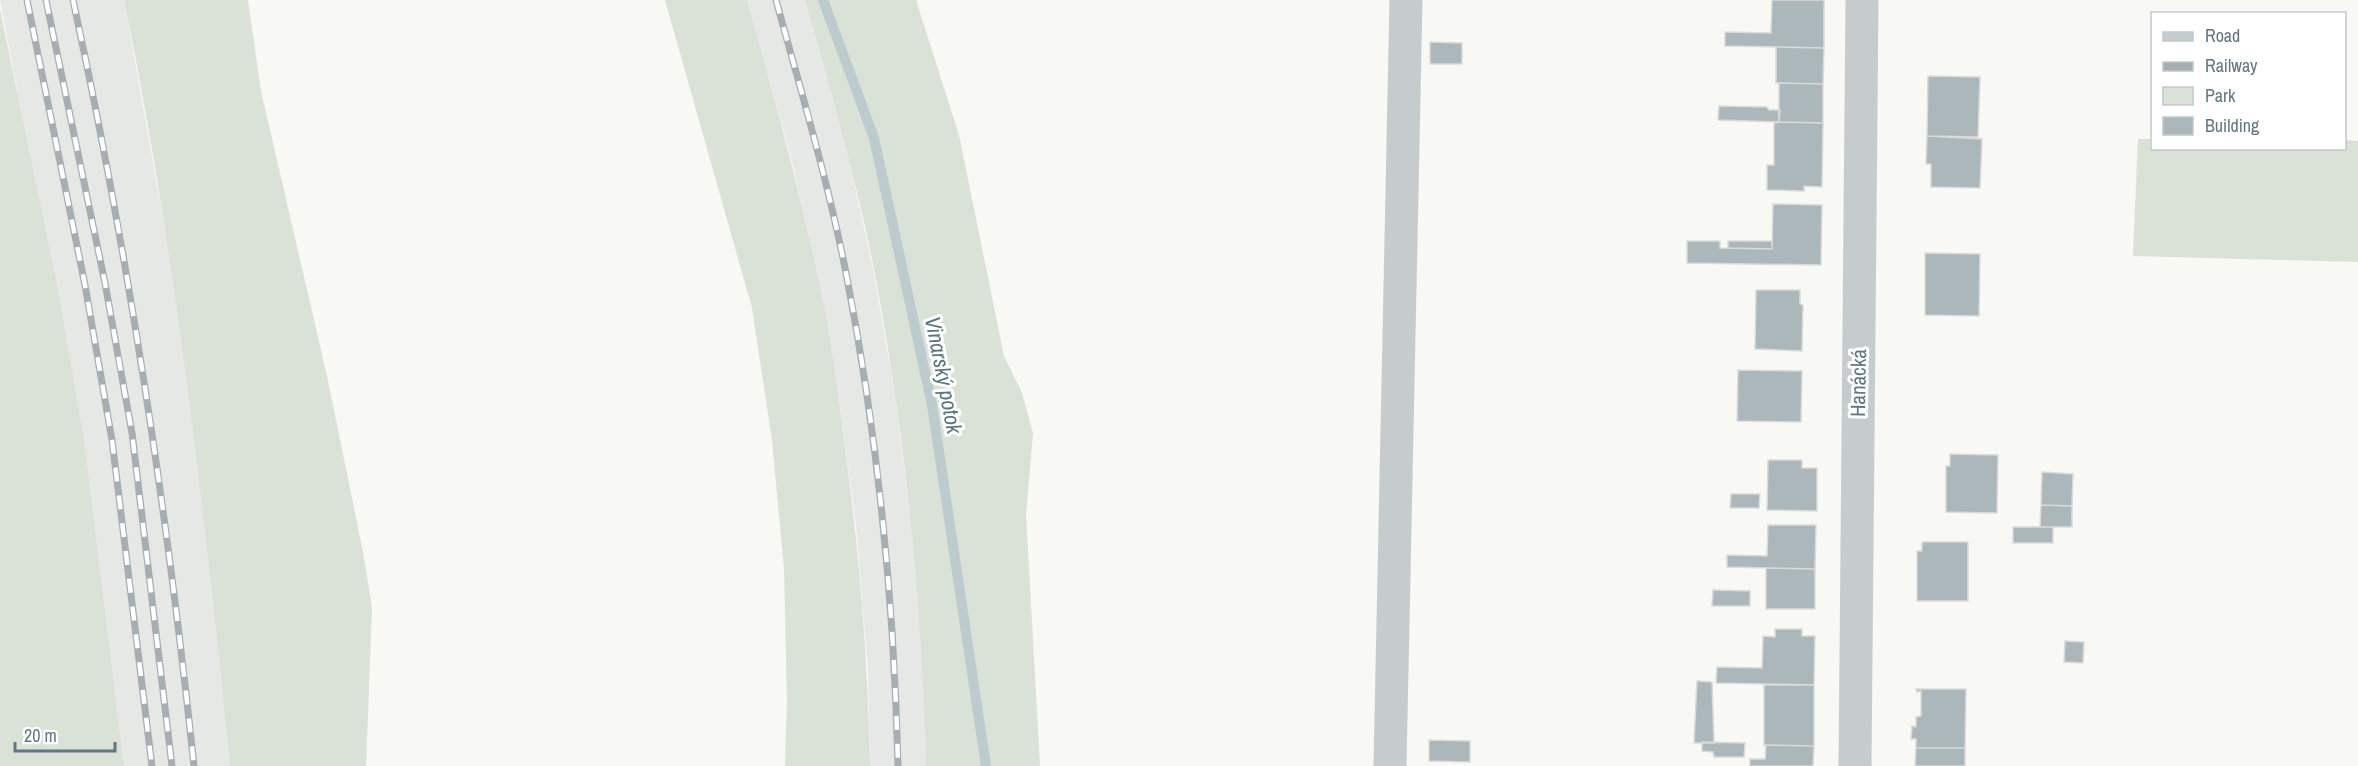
<svg xmlns="http://www.w3.org/2000/svg" width="2358" height="766" font-family="'Archivo Narrow',sans-serif">
<rect width="100%" height="100%" fill="#f8f8f5"/>
<!-- built -->
<path fill="#e6e8e6" d="M0,0H124L173,274L203,506L230,766H124L85,445Z
M747,0H805L845,143L873,268L894,389L911,520L924,668L926,766H870L868,671L856,526L839,398L819,279L791,157Z"/>
<!-- green -->
<path fill="#dae1d6" d="M124,0H248L261,91L327,376L363,552L372,608L366,766H230C204,510 176,253 124,0Z
M665,0H747C773,92 798,183 818,276C830,332 838,389 845,446C859,553 868,657 870,766H785L787,700L784,569L772,440L752,308Z
M805,0H916L959,135L1004,356L1022,393L1033,433L1026,515L1040,766H926C922,599 905,433 874,269C856,178 830,89 805,0Z
M0,9L58,290L85,445L124,766H0Z
M2138,139H2152V148H2344L2345,140L2358,141V262L2133,256Z"/>
<g fill="none" stroke-linecap="round" stroke-linejoin="round">
<!-- stream -->
<path stroke="#bccbce" stroke-width="10" d="M823,0L874,138L932,405L986,766"/>
</g>
<!-- building -->
<path fill="#abb7bb" stroke="#dadad8" stroke-width="1.5" d="M1772,0H1824V48L1725,46V32L1771,33Z
M1430,42L1462,43V64H1430Z
M1776,47L1824,48L1823,84L1776,83Z
M1928,76L1980,77L1978,137L1927,136Z
M1779,83L1823,84V123L1779,122Z
M1719,106L1767,107L1769,110H1780L1779,122L1718,120Z
M1779,122L1823,123L1822,187L1804,186V191L1767,190V165H1774V123Z
M1927,136L1982,139L1980,188L1931,187V164H1926Z
M1773,204L1822,205L1821,265L1687,263V241H1720V248L1772,249Z
M1728,241H1772V249L1728,248Z
M1925,253L1980,254L1979,316L1925,315Z
M1756,290H1800V304L1803,305L1802,351L1755,349Z
M1738,370L1802,371L1801,422L1737,421Z
M1950,454L1998,455L1997,513L1946,512V466H1950Z
M1768,460H1802V468H1817V511L1767,510Z
M2042,472L2073,474L2072,506L2041,505Z
M1731,494H1760L1759,508H1730Z
M2041,505L2072,506V527H2040Z
M1768,525H1816L1815,569L1727,567V555L1767,556Z
M2013,527H2053V543H2013Z
M1922,542H1968V601H1917V551H1922Z
M1766,568L1815,569V609H1766Z
M1713,590L1750,591V606H1712Z
M1775,629H1802V636H1815L1814,685L1716,683L1717,667L1762,668L1763,636L1775,637Z
M2065,641L2084,642L2083,663L2064,662Z
M1697,681L1712,682L1714,743H1694Z
M1764,685H1814V746L1764,745Z
M1916,689H1966L1965,748H1916V739H1911L1912,726L1916,727V717L1921,716V691L1917,692Z
M1429,740L1470,741V762L1429,761Z
M1702,742L1745,743L1744,757H1714L1713,752L1702,751Z
M1766,745L1814,746L1813,766H1750V759H1765Z
M1916,748H1965V766H1915Z"/>
<g fill="none" stroke-linecap="round" stroke-linejoin="round">
<!-- minor -->
<path stroke="#c6cbce" stroke-width="33" d="M1390,766L1406,0
M1855,766L1862,0"/>
<!-- rail casing -->
<g stroke="#a5aeb3" stroke-width="7">
<path id="rail" d="M27,0L85,285L112,440L152,766
M46,0L105,283L132,433L172,766
M73,0C128,253 167,509 194,766
M776,0C801,91 828,181 846,273C878,436 894,601 898,766"/>
</g>
<!-- rail -->
<use href="#rail" stroke="#fff" stroke-width="4.5" stroke-dasharray="14" stroke-linecap="butt"/>
</g>
<g text-anchor="middle" dominant-baseline="central" stroke-width="6" stroke-linejoin="round" paint-order="stroke">
<!-- street labels -->
<g font-size="21" fill="#607783" stroke="#fff">
<text transform="translate(1858 383) rotate(-89)">Hanácká</text>
</g>
<!-- water labels -->
<g font-size="22" font-style="italic" fill="#5b777d" stroke="#fff">
<text transform="translate(944 375) rotate(79)">Vinarský potok</text>
</g>
</g>
<!-- legend -->
<rect x="2151" y="12" width="195" height="138" fill="#ffffff" stroke="#bfc9cd" stroke-width="1.5"/>
<rect x="2163" y="32" width="30" height="9" fill="#c6cbce" stroke="#bfc9cd" stroke-width="1.5"/>
<text x="2205" y="42" font-size="18" fill="#607783">Road</text>
<rect x="2163" y="62" width="30" height="9" fill="#a5aeb3" stroke="#bfc9cd" stroke-width="1.5"/>
<text x="2205" y="72" font-size="18" fill="#607783">Railway</text>
<rect x="2163" y="87" width="30" height="18" fill="#dae1d6" stroke="#bfc9cd" stroke-width="1.5"/>
<text x="2205" y="102" font-size="18" fill="#607783">Park</text>
<rect x="2163" y="117" width="30" height="18" fill="#abb7bb" stroke="#bfc9cd" stroke-width="1.5"/>
<text x="2205" y="132" font-size="18" fill="#607783">Building</text>
<!-- scale -->
<path d="M15 742v9h100v-9" fill="none" stroke="#607783" stroke-width="3"/>
<text x="24" y="742" font-size="18" fill="#607783" stroke="#ffffff" stroke-width="4.5" paint-order="stroke">20 m</text>
</svg>
